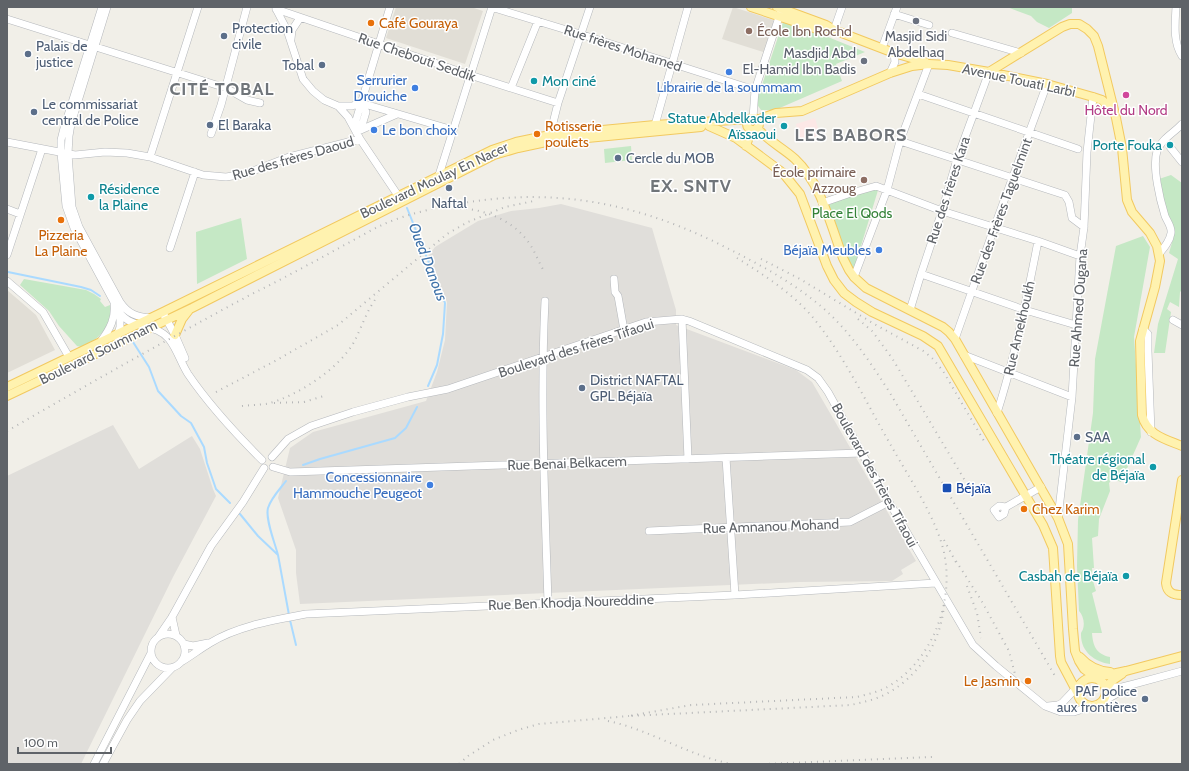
<svg xmlns="http://www.w3.org/2000/svg" width="1189" height="771" font-family="Cabin,sans-serif">
<rect width="100%" height="100%" fill="#f1efe8"/>
<!-- industrial -->
<path fill="#e0deda" d="M561,204L652,228L676,310V325L796,370L812,382L916,561L901,570L903,574L892,581L800,582L300,604L296,573V550L278,498L290,448L313,432L426,401L437,372L445,340L447,302L427,258L435,247L478,221L511,211L539,208Z
M113,425L139,469L192,436L200,449L213,489L216,496L173,577L81,764H7V476Z"/>
<!-- education -->
<path fill="#e1ded6" d="M396,7H471L483,11L465,64L386,38Z
M733,7L773,20L775,24L766,53L722,39Z
M7,290L36,315L55,350L7,373Z"/>
<!-- medical -->
<path fill="#fce8e6" d="M815,118L820,135L800,141L796,124Z"/>
<!-- green -->
<path fill="#c5e8c5" d="M1007,7H1072V13L1049,28L1037,22L1031,16Z
M783,22L823,35L865,52L836,64L842,81L775,110H761L756,103Z
M631,146L632,160L605,163L604,149Z
M1171,175L1182,183V290L1180,292L1179,307L1170,302L1167,309L1171,312L1165,353H1154L1158,324L1178,259L1169,253L1175,232L1168,216L1159,179Z
M879,187L853,272L826,200Z
M241,218L247,259L197,284L196,232Z
M1143,236L1150,247L1134,337L1141,437L1121,482L1113,479L1109,483L1110,491L1099,519L1098,536L1092,538L1094,568H1092L1093,581L1096,591L1092,593L1102,633H1092C1093,646 1096,654 1110,657V664C1095,662 1081,652 1081,635C1081,631 1082,632 1083,629C1085,623 1083,615 1079,611L1077,566L1078,520L1093,413L1095,359L1116,246Z
M24,279L86,290L94,294L101,299L100,301L105,307L110,305C114,325 98,341 81,347L77,346L59,326L49,311L20,285Z"/>
<g fill="none" stroke-linecap="round" stroke-linejoin="round">
<!-- stream -->
<path stroke="#aadaff" stroke-width="2" d="M407,208L445,303L443,334L437,365L428,386
M8,272L81,287L91,290L100,296
M133,342L149,367L158,391L181,416L191,423L204,447L207,463L216,489L230,503
M303,465L320,459L395,438L406,428L417,407
M240,514L258,536L278,555L289,615
M278,555C275,543 265,519 268,508C271,498 280,489 286,481
M290,620L296,645"/>
<!-- minor casing -->
<g stroke="#b5b8bc" stroke-width="8">
<path id="minor" d="M107,7L71,124L69,136L68,154L72,207L79,227L120,302C128,314 137,317 151,318
M491,7L580,34L755,90
M1176,7C1175,24 1173,42 1182,56
M276,9L470,75L558,103
M276,9L287,30L303,79L313,91L324,100L338,106L348,117L360,139L401,200
M894,14L929,25
M7,19L226,88L247,100L260,103
M834,30L842,7
M952,33L1021,53
M291,39L292,30L300,18
M882,48L897,7
M890,73L895,62L894,53
M511,88L538,21
M918,94L1078,149
M338,106H352L361,103L453,130
M753,118L755,90L781,11
M655,125L688,7
M354,127L390,7
M357,131L363,122L366,112L361,103
M356,132L397,114
M211,134L221,105L247,7
M550,135L558,103L590,7
M900,141L1065,195L1069,202L1072,218L1084,227
M7,142L75,155L105,152L127,153L150,157L203,175L226,177L245,174L289,157L360,139
M1170,147L1182,162
M150,157L198,7
M439,175L492,7
M822,203L848,194L876,186L942,211L1038,241L1080,256
M7,209L20,214
M170,248L195,172
M1159,254C1164,248 1170,241 1171,233C1172,227 1167,221 1165,216C1160,200 1152,167 1157,151C1161,139 1174,133 1182,124
M7,255L42,149
M921,274L1025,310L1076,325
M854,277L887,190L900,141L929,64
M614,279L615,292L618,296L624,330
M7,281L43,312L69,357
M545,301C540,402 545,502 548,603
M115,305C128,333 153,320 169,339C177,349 181,363 188,374C209,405 235,433 262,460
M910,310L921,274L942,211L957,159L989,72
M164,315L175,335L185,358
M682,319L688,459
M1173,320L1182,325
M1143,329L1148,334V351L1151,432
M117,337L120,327V312
M955,339L994,228L1047,84
M101,341C110,329 116,318 114,302L74,228L66,206L61,153V140L64,128L102,7
M964,355L1072,397
M997,413C1015,357 1027,299 1038,241
M272,457L288,439L311,426L353,412L408,397L448,389L646,322L682,319L689,321L807,370L818,378L828,392L889,502L973,645L996,666L1045,706L1061,712H1074L1096,705
M726,458L735,595
M273,467L290,472L862,453
M999,506L1006,507L1004,514L999,517L994,510Z
M1006,507L1041,487
M1058,518L1072,397L1080,256L1084,227L1087,152L1093,97
M649,531L850,522L889,502
M172,617L176,635
M151 651a17 17 0 1 1 34 0a17 17 0 1 1-34 0Z
M159,636L172,617L211,546L243,502L264,468
M184,644L193,646L208,643
M181,662C191,656 200,649 210,643C237,626 274,620 306,614L735,595L936,583
M1103,683L1111,687H1122L1134,684L1182,671
M1100,703L1129,687
M1048,706L1058,705L1062,703L1081,683
M94,764L151,653
M103,764L127,720L140,701L172,668"/>
</g>
<!-- major casing -->
<g stroke="#f2c960" stroke-width="10">
<path id="major" d="M751,7L823,31L832,29
M777,7L826,25L834,30L894,53L925,62
M989,72L1062,27L1070,24H1079L1087,29L1094,36L1098,46L1116,118L1122,148L1127,200L1132,212L1150,233L1157,246L1160,261L1155,287L1140,341L1142,415C1147,435 1165,439 1182,446
M747 124a6 6 0 1 1 12 0a6 6 0 1 1-12 0Z
M757,120L776,113L802,111L890,73L912,66L929,64L948,65L989,72L1047,84L1093,97L1102,100L1114,111
M709,126L736,138L783,173L800,194L827,266L834,280L844,293L856,302L872,312L923,336L938,346L1030,503L1043,525L1053,548L1060,656L1061,662L1079,696
M757,128C768,141 783,148 795,159C821,183 831,226 843,258L849,270L854,277L866,288L943,327L949,332L955,339L1058,518L1068,544L1073,629L1075,651L1079,661L1084,669L1098,679
M746,146L751,130
M175,335L182,319L189,310
M7,387L163,312L492,150L516,142L550,135L655,125L749,119
M7,396L192,308L494,155L518,148L546,142L701,127
M1182,480L1166,583C1167,593 1173,595 1182,595
M1080,657C1088,666 1098,671 1110,672
M1093,678L1126,671L1182,656
M1078 692a14 14 0 1 1 28 0a14 14 0 1 1-28 0Z
M1106,691C1108,682 1115,679 1122,674"/>
</g>
<!-- minor -->
<use href="#minor" stroke="#fff" stroke-width="7"/>
<!-- major -->
<use href="#major" stroke="#fff2af" stroke-width="8"/>
<!-- rail -->
<path stroke="#b6b7b8" stroke-width="2" stroke-dasharray="1 5" stroke-linecap="butt" d="M454,208C483,208 515,220 531,246C536,254 539,263 544,271
M737,258C764,275 794,294 815,320C846,359 868,406 893,449C910,479 940,524 945,558C953,605 931,661 889,686C879,692 868,694 857,697L691,705L629,716L851,705C863,702 875,700 886,694C919,677 942,640 944,604
M761,259L800,279L876,325L925,352L933,359L943,371L984,441
M858,319L872,331L892,358L967,484
M216,392L277,360L338,325L447,234L468,222L505,207L534,201
M274,403L304,402L324,396
M242,406C250,405 258,405 266,404C296,397 339,369 354,342C362,327 367,309 378,296
M7,431C87,385 168,339 250,295C280,280 310,264 339,248C354,240 369,231 384,224C405,215 429,209 452,205C546,187 627,200 713,241C749,259 785,277 817,303C847,327 869,360 890,393L1055,676
M944,540L958,566
M956,561L981,600L1009,651L1016,678
M967,586L977,613L981,638
M608,721C651,730 689,756 732,764
M459,764L468,756L493,740L518,730L539,724L629,716
M763,764L933,757"/>
</g>
<!-- markers -->
<g fill="#6b7280" stroke="#fff" stroke-width="1.5">
<circle cx="916" cy="21" r="4"/>
<circle cx="864" cy="61" r="4"/>
</g>
<g fill="#e8710a" stroke="#fff" stroke-width="1.5">
<circle cx="371" cy="23" r="4"/>
<circle cx="537" cy="134" r="4"/>
<circle cx="61" cy="220" r="4"/>
<circle cx="1024" cy="509" r="4"/>
<circle cx="1028" cy="681" r="4"/>
</g>
<g fill="#8d6e63" stroke="#fff" stroke-width="1.5">
<circle cx="749" cy="31" r="4"/>
<circle cx="864" cy="180" r="4"/>
</g>
<g fill="#5c6f8a" stroke="#fff" stroke-width="1.5">
<circle cx="224" cy="36" r="4"/>
<circle cx="28" cy="54" r="4"/>
<circle cx="322" cy="65" r="4"/>
<circle cx="34" cy="112" r="4"/>
<circle cx="210" cy="125" r="4"/>
<circle cx="618" cy="158" r="4"/>
<circle cx="449" cy="188" r="4"/>
<circle cx="582" cy="388" r="4"/>
<circle cx="1077" cy="437" r="4"/>
<circle cx="1145" cy="699" r="4"/>
</g>
<g fill="#3f7fe0" stroke="#fff" stroke-width="1.5">
<circle cx="729" cy="72" r="4"/>
<circle cx="415" cy="88" r="4"/>
<circle cx="374" cy="130" r="4"/>
<circle cx="879" cy="250" r="4"/>
<circle cx="430" cy="485" r="4"/>
</g>
<g fill="#0f9aa8" stroke="#fff" stroke-width="1.5">
<circle cx="534" cy="81" r="4"/>
<circle cx="784" cy="126" r="4"/>
<circle cx="1170" cy="145" r="4"/>
<circle cx="91" cy="197" r="4"/>
<circle cx="1153" cy="467" r="4"/>
<circle cx="1126" cy="576" r="4"/>
</g>
<circle fill="#d1479c" stroke="#fff" stroke-width="1.5" cx="1126" cy="95" r="4"/>
<rect fill="#1a4fb4" stroke="#fff" stroke-width="1.5" x="942" y="483" width="10" height="10" rx="2"/>
<g text-anchor="middle" dominant-baseline="central" stroke-width="3" stroke-linejoin="round" paint-order="stroke">
<!-- food labels -->
<g font-size="14" fill="#c56008" stroke="#fff" text-anchor="start">
<text x="379" y="23">Café Gouraya</text>
<text x="545" y="126">Rotisserie<tspan x="545" dy="16">poulets</tspan></text>
<text x="61" y="235" text-anchor="middle">Pizzeria<tspan x="61" dy="16">La Plaine</tspan></text>
<text x="1032" y="509">Chez Karim</text>
<text x="1020" y="681" text-anchor="end">Le Jasmin</text>
</g>
<!-- service labels -->
<g font-size="14" fill="#4e5e75" stroke="#fff" text-anchor="start">
<text x="232" y="28">Protection<tspan x="232" dy="16">civile</tspan></text>
<text x="36" y="46">Palais de<tspan x="36" dy="16">justice</tspan></text>
<text x="314" y="65" text-anchor="end">Tobal</text>
<text x="42" y="104">Le commissariat<tspan x="42" dy="16">central de Police</tspan></text>
<text x="218" y="125">El Baraka</text>
<text x="626" y="158">Cercle du MOB</text>
<text x="449" y="203" text-anchor="middle">Naftal</text>
<text x="590" y="380">District NAFTAL<tspan x="590" dy="16">GPL Béjaïa</tspan></text>
<text x="1085" y="437">SAA</text>
<text x="1137" y="691" text-anchor="end">PAF police<tspan x="1137" dy="16">aux frontières</tspan></text>
</g>
<!-- education labels -->
<g font-size="14" fill="#785e54" stroke="#fff" text-anchor="start">
<text x="757" y="31">École Ibn Rochd</text>
<text x="856" y="172" text-anchor="end">École primaire<tspan x="856" dy="16">Azzoug</tspan></text>
</g>
<!-- worship labels -->
<g font-size="14" fill="#5b616d" stroke="#fff">
<text x="916" y="36">Masjid Sidi<tspan x="916" dy="16">Abdelhaq</tspan></text>
<text x="856" y="53" text-anchor="end">Masdjid Abd<tspan x="856" dy="16">El-Hamid Ibn Badis</tspan></text>
</g>
<!-- street labels -->
<g font-size="14" fill="#5f6368" stroke="#fff">
<text transform="translate(623 48) rotate(18)">Rue frères Mohamed</text>
<text transform="translate(417 57) rotate(19)">Rue Chebouti Seddik</text>
<text transform="translate(1019 80) rotate(12)">Avenue Touati Larbi</text>
<text transform="translate(293 158) rotate(-16)">Rue des frères Daoud</text>
<text transform="translate(434 180) rotate(-25)">Boulevard Moulay En Nacer</text>
<text transform="translate(948 190) rotate(-72)">Rue des frères Kara</text>
<text transform="translate(1001 211) rotate(-70)">Rue des Frères Taguelmint</text>
<text transform="translate(1078 308) rotate(-86)">Rue Ahmed Ougana</text>
<text transform="translate(1019 328) rotate(-77)">Rue Amekhoukh</text>
<text transform="translate(576 348) rotate(-18)">Boulevard des frères Tifaoui</text>
<text transform="translate(98 352) rotate(-26)">Boulevard Soummam</text>
<text transform="translate(567 463) rotate(-2)">Rue Benai Belkacem</text>
<text transform="translate(875 475) rotate(61)">Boulevard des frères Tifaoui</text>
<text transform="translate(771 526) rotate(-2)">Rue Amnanou Mohand</text>
<text transform="translate(571 602) rotate(-2)">Rue Ben Khodja Noureddine</text>
</g>
<!-- shop labels -->
<g font-size="14" fill="#366cbe" stroke="#fff" text-anchor="end">
<text x="407" y="80">Serrurier<tspan x="407" dy="16">Drouiche</tspan></text>
<text x="729" y="87" text-anchor="middle">Librairie de la soummam</text>
<text x="382" y="130" text-anchor="start">Le bon choix</text>
<text x="871" y="250">Béjaïa Meubles</text>
<text x="422" y="477">Concessionnaire<tspan x="422" dy="16">Hammouche Peugeot</tspan></text>
</g>
<!-- culture labels -->
<g font-size="14" fill="#0d838f" stroke="#fff" text-anchor="end">
<text x="542" y="81" text-anchor="start">Mon ciné</text>
<text x="776" y="118">Statue Abdelkader<tspan x="776" dy="16">Aïssaoui</tspan></text>
<text x="1162" y="145">Porte Fouka</text>
<text x="99" y="189" text-anchor="start">Résidence<tspan x="99" dy="16">la Plaine</tspan></text>
<text x="1145" y="459">Théatre régional<tspan x="1145" dy="16">de Béjaïa</tspan></text>
<text x="1118" y="576">Casbah de Béjaïa</text>
</g>
<!-- hotel labels -->
<g font-size="14" fill="#b23c85" stroke="#fff">
<text x="1126" y="110">Hôtel du Nord</text>
</g>
<!-- park labels -->
<g font-size="14" fill="#348238" stroke="#fff">
<text x="852" y="213">Place El Qods</text>
</g>
<!-- transit labels -->
<g font-size="14" fill="#164399" stroke="#fff" text-anchor="start">
<text x="956" y="488">Béjaïa</text>
</g>
<!-- water labels -->
<g font-size="15" font-style="italic" fill="#4174aa" stroke="#fff">
<text transform="translate(428 262) rotate(69)">Oued Danous</text>
</g>
<!-- district labels -->
<g font-size="18" font-weight="bold" letter-spacing="1" fill="#70757a" stroke="#fff">
<text x="222" y="89">CITÉ TOBAL</text>
<text x="851" y="135">LES BABORS</text>
<text x="691" y="186">EX. SNTV</text>
</g>
</g>
<!-- border -->
<rect width="1189" height="771" fill="none" stroke="#5f6368" stroke-width="16"/>
<!-- scale -->
<path d="M18 747v6h93v-6" fill="none" stroke="#5f6368" stroke-width="2"/>
<text x="24" y="747" font-size="12" fill="#5f6368" stroke="#ffffff" stroke-width="3" paint-order="stroke">100 m</text>
</svg>
